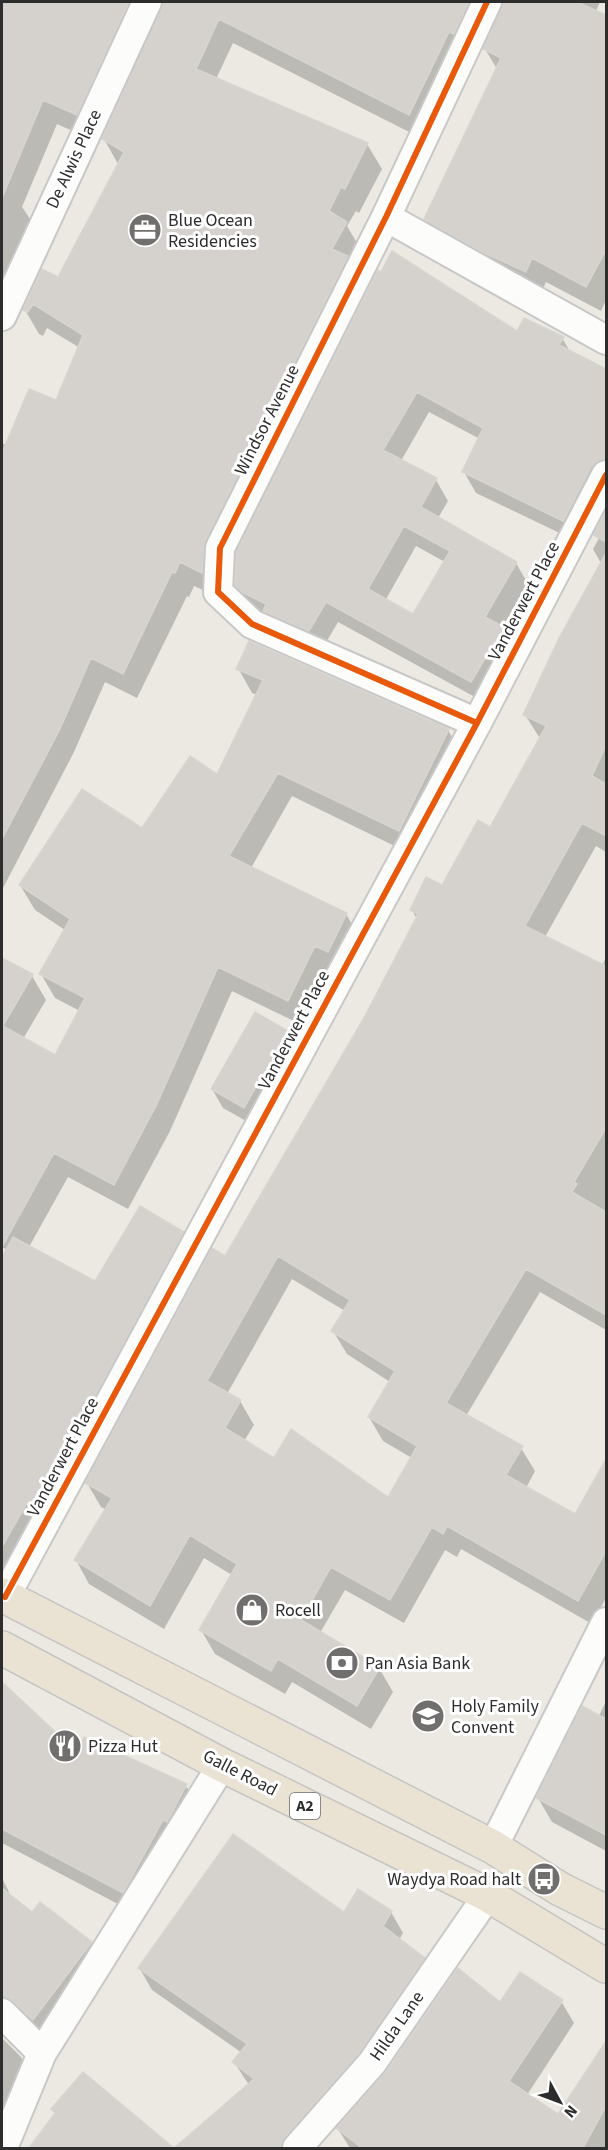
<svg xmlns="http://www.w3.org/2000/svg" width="608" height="2150" font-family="'Source Sans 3',sans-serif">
<rect width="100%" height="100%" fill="#ece9e3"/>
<!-- shadow -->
<path fill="#0003" fill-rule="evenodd" d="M2,2H119L116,8L124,11L138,36L91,139L57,124L22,207L39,232L2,315Z
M164,2H600L596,11L606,16V300L601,311L546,282L540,296L440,244L426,219L497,69L485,49L501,12L492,13L423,139L233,43L216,79L367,144L382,169L359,213L356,211L347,226L360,248L219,566L216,596L194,586L189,597L187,596L137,698L105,682L73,754L2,890V443L6,445L56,402L80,348L47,328L43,336L39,334L25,310L59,279L118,164L104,139L163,9Z
M378,272L518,333L562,338L571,353L606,371V412L594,434L606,453V462L570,538L476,493L464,472L480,439L429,412L401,461L436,480L448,501L438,518L516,563L528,584L502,628L515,649L484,702L338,622L321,651L249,606L236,585ZM416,546L445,562L414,616L385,601Z
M606,526V852L596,846L545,937L602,966L606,957V1330L540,1292L466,1416L521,1448L535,1471L526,1488L575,1516L606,1462V1598L592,1624L461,1549L457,1557L445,1550L404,1623L345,1590L320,1633L379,1668L393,1692L371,1729L292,1682L285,1694L215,1654L201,1630L232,1575L204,1558L164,1629L89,1584L76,1560L107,1510L101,1507L87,1483L226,1258L366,1017L417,919L412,910L443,887L491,829L541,740L525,715L602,565L593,549ZM292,1279L345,1311L333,1331L347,1354L390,1382L369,1417L383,1441L412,1458L388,1499L275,1460L244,1441L254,1425L240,1401L227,1394Z
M238,668L448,730L462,755L413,855L292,796L251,868L346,914L360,938L302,1025L232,991L170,1131L128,1209L68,1177L29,1247L96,1283L182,1233L197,1257L12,1578L2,1571V1436L15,1411L2,1404V1260L7,1250L2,1247V1079L4,1075L2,1074V960L32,976L46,1000L23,1039L55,1057L80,1011L55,998L41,974L65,930L35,910L20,885L142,830L217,776L257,695L252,693Z
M287,1032L298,1051L255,1126L223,1108L212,1089Z
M2,1684L78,1755L186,1786L198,1807L135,1913L2,1843Z
M606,1701V1851L552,1822L538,1798L599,1716Z
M2,1878L9,1892L7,1895L33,1914L91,1943L103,1964L46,2041L2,2026Z
M391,1912L403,1933L399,1940L424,1959L436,1980L306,2148H176L249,2085L234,2062L242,2053L152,1990L140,1969L345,1914Z
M561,2001L574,2023L527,2095L559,2116L606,2044V2148H350L338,2129L501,2004Z
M2,2038L21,2057L33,2079L2,2119Z
M83,2074L172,2148H31Z"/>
<!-- building -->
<path fill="#d5d2ce" stroke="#d7d5cf" stroke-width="1.5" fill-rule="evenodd" d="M2,2H129L77,115L43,100L2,198Z
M163,2H469L454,34L449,32L409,115L219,19L196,69L368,143L345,189L341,187L329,211L347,222L332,249L348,256L205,541L202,573L180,562L175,573L172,572L123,674L91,658L60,729L2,839V453L29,389L56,400L83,335L33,304L28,312L23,310L42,269L58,277L124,152L102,139Z
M503,2H577L606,15V250L586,287L532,258L526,272L482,252L424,219L501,58L483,49Z
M392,251L517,331L524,318L564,337L559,345L606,369V459L598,461L591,467L563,521L462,472L483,428L417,392L383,450L437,478L421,507L517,562L485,617L504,627L471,682L326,602L309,631L263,611L266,604L243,593L235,585L236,552L378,270L381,272ZM404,526L450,551L413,614L368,589Z
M606,510V542L593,535Z
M606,553V745L592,776L606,784V836L582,823L525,926L606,966V1128L574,1182L577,1184L572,1192L606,1212V1315L526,1269L446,1403L523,1446L506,1475L575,1514L606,1459V1551L578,1601L447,1526L443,1534L432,1527L390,1600L331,1567L301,1620L380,1667L357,1706L278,1659L271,1671L199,1630L237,1564L190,1535L150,1606L74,1560L112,1498L85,1483L212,1248L225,1256L365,1016L418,914L410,910L426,877L442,885L478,820L490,827L546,726L523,715L559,638ZM278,1256L350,1300L331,1331L395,1371L368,1417L417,1446L388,1497L291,1429L274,1458L225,1428L241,1400L207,1381Z
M249,641L449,729L399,831L278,773L229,856L347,913L328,952L315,946L288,1001L218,967L156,1106L114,1185L54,1153L2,1247V958L33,974L3,1026L55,1055L85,998L39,974L70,919L19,885L82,789L142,828L190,756L217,774L263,680L236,669Z
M255,1012L288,1031L244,1108L211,1089Z
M140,1206L184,1232L35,1507L27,1503L2,1547V1257L13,1237L95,1281Z
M2,1682L77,1752L84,1737L187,1784L167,1822L163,1820L123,1893L2,1829Z
M582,1706L606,1719V1835L536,1798Z
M233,1834L344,1912L358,1889L392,1911L383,1926L425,1958L359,2053L285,2137L281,2148H29L55,2113L51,2109L83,2072L174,2148L254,2079L232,2062L247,2044L138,1968Z
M2,1888L32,1912L40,1902L92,1942L33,2020L13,2001L2,1997Z
M458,1968L500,2002L520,1972L563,2000L509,2081L558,2114L606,2041V2106L583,2148H362L336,2128L386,2072Z"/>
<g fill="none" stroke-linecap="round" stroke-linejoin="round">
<!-- minor casing -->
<g stroke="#c9c8c8" stroke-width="32">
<path id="minor" d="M386,217L606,340
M2,316L147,2
M477,723L252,624L218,592L220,548L386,217L487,2
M5,1597L477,723L606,475
M493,1847L606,1622
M2,2013L42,2053
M3,2148L42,2053L222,1765
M297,2148L372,2063L488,1895"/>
</g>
<!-- trunk casing -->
<g stroke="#c6c5c3" stroke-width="36">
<path id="trunk" d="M2,1595L493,1847L560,1889L606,1912
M2,1648L222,1765L488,1895L606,1966"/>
</g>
<!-- minor -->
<use href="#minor" stroke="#fcfcfb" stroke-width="28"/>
<!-- trunk -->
<use href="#trunk" stroke="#eae3d4" stroke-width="33"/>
<!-- cycleway casing -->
<g stroke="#fff" stroke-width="10">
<path id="cycleway" d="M477,723L252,624L218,592L220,548L386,217L487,2
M5,1597L477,723L606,475"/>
</g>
<!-- cycleway -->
<use href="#cycleway" stroke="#e8590c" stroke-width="6"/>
</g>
<!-- icons -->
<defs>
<g id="office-disc" transform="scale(1.725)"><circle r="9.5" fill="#706f6d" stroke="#fff"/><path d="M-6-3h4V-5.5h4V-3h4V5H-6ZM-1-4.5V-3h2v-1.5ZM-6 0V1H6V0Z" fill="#fff"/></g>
<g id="shop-disc" transform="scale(1.725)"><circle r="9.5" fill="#706f6d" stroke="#fff"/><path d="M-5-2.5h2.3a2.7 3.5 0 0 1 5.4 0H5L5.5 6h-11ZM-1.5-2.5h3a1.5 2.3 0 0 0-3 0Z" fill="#fff"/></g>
<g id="bank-disc" transform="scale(1.725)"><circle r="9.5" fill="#706f6d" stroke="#fff"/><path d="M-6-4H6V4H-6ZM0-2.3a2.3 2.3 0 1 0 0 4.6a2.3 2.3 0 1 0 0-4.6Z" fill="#fff"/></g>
<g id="school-disc" transform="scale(1.725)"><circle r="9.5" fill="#706f6d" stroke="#fff"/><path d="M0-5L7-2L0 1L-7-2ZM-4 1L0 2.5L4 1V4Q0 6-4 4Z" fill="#fff"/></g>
<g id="restaurant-disc" transform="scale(1.725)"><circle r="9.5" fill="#706f6d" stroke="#fff"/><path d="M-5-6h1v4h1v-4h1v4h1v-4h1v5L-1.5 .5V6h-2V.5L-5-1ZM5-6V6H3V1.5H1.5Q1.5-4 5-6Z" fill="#fff"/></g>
<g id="bus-disc" transform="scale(1.725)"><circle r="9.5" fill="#706f6d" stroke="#fff"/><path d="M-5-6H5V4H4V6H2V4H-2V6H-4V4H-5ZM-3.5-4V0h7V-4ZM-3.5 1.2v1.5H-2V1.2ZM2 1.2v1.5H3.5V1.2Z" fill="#fff"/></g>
</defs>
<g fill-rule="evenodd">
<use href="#office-disc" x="145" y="230"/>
<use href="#shop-disc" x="252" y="1610"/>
<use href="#bank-disc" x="342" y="1663"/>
<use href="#school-disc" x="428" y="1716"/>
<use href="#restaurant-disc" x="65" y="1746"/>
<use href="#bus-disc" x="544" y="1879"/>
</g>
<g text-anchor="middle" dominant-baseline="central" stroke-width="6" stroke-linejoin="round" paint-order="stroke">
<!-- shield labels -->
<rect fill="#fff" stroke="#6c6c6c" stroke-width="1.5" x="290" y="1793" width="30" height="26" rx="4.5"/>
<g font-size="16" font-weight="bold" fill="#2d2d2d">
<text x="305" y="1806">A2</text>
</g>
<!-- street labels -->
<g font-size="18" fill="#2d2d2d" stroke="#fff">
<text transform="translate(74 159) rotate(-65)">De Alwis Place</text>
<text transform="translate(267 420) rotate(-63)">Windsor Avenue</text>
<text transform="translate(524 601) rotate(-62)">Vanderwert Place</text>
<text transform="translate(294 1030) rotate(-62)">Vanderwert Place</text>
<text transform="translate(63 1457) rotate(-62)">Vanderwert Place</text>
<text transform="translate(240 1773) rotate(27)">Galle Road</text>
<text transform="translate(397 2026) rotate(-55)">Hilda Lane</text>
</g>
<!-- poi labels -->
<g font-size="18" fill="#2d2d2d" stroke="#fff" text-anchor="start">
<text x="168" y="220">Blue Ocean<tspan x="168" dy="21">Residencies</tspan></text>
<text x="275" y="1610">Rocell</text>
<text x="365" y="1663">Pan Asia Bank</text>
<text x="451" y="1706">Holy Family<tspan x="451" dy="21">Convent</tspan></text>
<text x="88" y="1746">Pizza Hut</text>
<text x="521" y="1879" text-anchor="end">Waydya Road halt</text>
</g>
</g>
<!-- border -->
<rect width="608" height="2150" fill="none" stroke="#2d2d2d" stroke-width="6"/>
<!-- north arrow -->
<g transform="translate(560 2102) rotate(131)" stroke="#ffffff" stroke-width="4.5" paint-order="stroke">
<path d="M0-4.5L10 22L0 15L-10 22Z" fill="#2d2d2d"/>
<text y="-9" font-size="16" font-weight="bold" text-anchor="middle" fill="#2d2d2d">N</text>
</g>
</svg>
